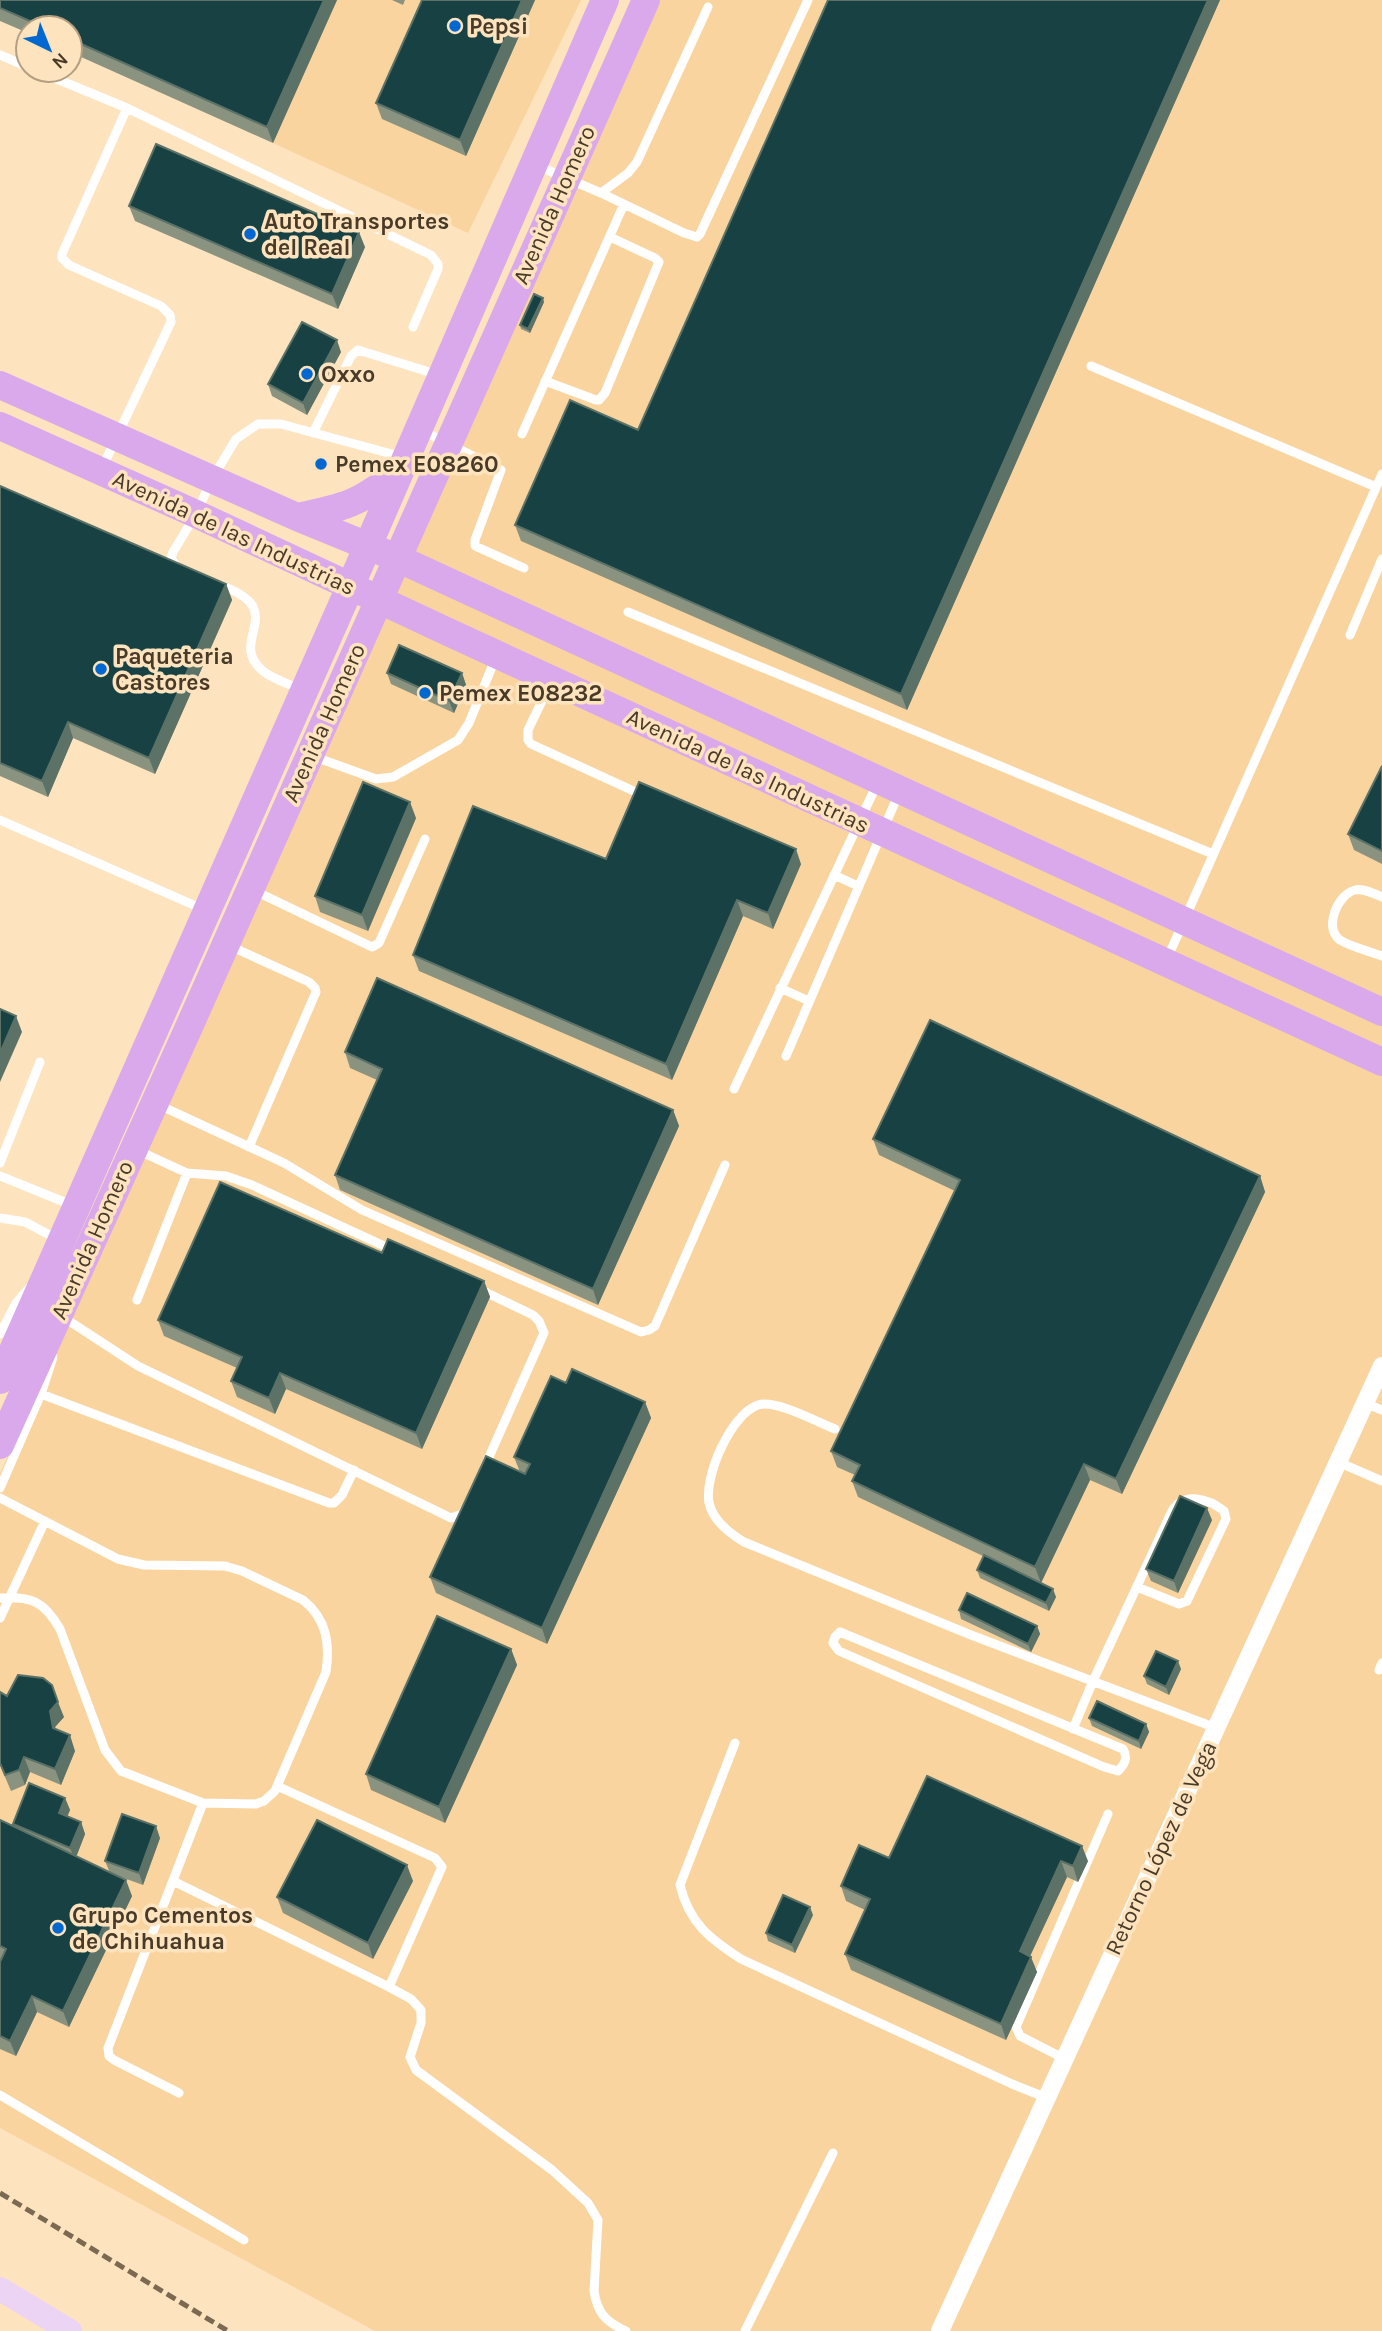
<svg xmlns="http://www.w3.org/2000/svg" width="1382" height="2331" font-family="Karla,sans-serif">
<rect width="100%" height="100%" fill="#fde3be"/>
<!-- built -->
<path fill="#fad49f" d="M0,0H581L468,233L273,143L70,28H28Z
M651,0H1382V2331H375L0,2128V1474Z"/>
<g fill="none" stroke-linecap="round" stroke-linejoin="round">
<!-- lane -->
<path stroke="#fff" stroke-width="9" d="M0,55L28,67
M35,70L127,108
M538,166L601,193L684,233L697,237L700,234L808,0
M601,193L628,173L637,162L708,7
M1091,366L1376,487
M545,381L596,400H599L605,393L659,262L655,258L610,237
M423,431L501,470L475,540V546L524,568
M313,433L351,356L358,350L439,375
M522,434L624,204
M102,468L171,322L170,315L161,306L69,265L62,258V254L127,108L431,255L438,264V269L413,327
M178,569L171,558L173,552L196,514L212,479L236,439L258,424H281L403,457
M217,584C294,610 225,640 263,671C274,680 290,684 302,690
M628,612L1213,854
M1350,635L1382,559
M551,682L528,730V740L531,744L638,793
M315,757L376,779L393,777L458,740L469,723L496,657
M0,820L205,910
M834,875L858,886
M253,890L372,947L379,943L425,839
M1382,897C1375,894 1363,888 1355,890C1338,894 1323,928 1340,940C1351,947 1369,951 1382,956
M230,946L309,982L315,988L316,992L249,1147
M1167,959L1382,474
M780,988L809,1001
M786,1056L899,793
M734,1089L878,782
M159,1105L284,1163L362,1210L641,1332L649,1330L655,1326L725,1165
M137,1150L187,1173L226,1176L252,1185L393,1250
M0,1163L40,1062
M0,1176L74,1206
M0,1218L25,1222L59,1240
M479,1289L533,1315L539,1321L544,1333L485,1466
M137,1300L187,1173
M63,1317L138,1366L451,1518L462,1514L466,1508
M0,1334L16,1303L30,1287
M41,1394L329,1503H334L342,1495L354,1470
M1365,1403L1382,1410
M835,1429C817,1422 775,1399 758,1405C731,1414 704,1476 709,1503C713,1521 729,1533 744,1542L971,1635L1216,1728
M1338,1462L1382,1481
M0,1488L41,1394L53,1357
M0,1498L118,1559L144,1565L225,1566L242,1571L303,1600C327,1619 330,1644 326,1672L275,1791L264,1801L256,1804L203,1803L121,1771L105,1750L60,1629C44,1601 31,1596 0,1598
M0,1618L45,1521
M840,1632L1123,1749C1128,1758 1125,1764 1118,1771L1104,1767L839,1651L833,1643L835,1637Z
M1379,1670L1382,1663
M1073,1729L1093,1681L1172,1511C1184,1491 1209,1499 1224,1511L1226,1519L1187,1601L1179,1604L1137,1587
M735,1743L680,1885C689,1923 710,1939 741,1959L1012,2084L1047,2098
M173,1881L389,1987L442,1867L435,1858L277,1786
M389,1987L411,1999L421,2010V2023L410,2057L416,2070L552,2170L588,2203L598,2220L594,2291C597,2313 606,2322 626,2331
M1065,2059L1020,2036L1016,2027L1108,1814
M179,2093L114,2060L109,2056L108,2048L203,1803
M0,2095L244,2240
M745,2331L833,2153"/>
<!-- street -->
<path stroke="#fff" stroke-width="18" d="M940,2331L1382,1366"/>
<!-- secondary -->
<path stroke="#ecd4f5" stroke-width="24" d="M0,2289L70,2331"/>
<!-- primary -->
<path stroke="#d9a9eb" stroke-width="28" d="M0,385L297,517L397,558L1382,1012
M0,426L196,514L446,631L1382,1062
M297,517C345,507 359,504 397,473
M0,1380L350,587L605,0
M0,1445L189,1027L646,0"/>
<!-- rail -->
<path stroke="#7b6952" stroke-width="5" stroke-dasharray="10 5" stroke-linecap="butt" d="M0,2193L228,2331"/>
</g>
<!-- wall -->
<path fill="#8a9280" d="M0,0H337L273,143L70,52V28H28V33L0,21Z
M392,0H405L403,5Z
M422,0H535L466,156L382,119L376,103Z
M828,0H1220L907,710L521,541L515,525L638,430Z
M129,206L365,247L338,309L135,221Z
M544,302L530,333L521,329L520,325Z
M341,352L307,415L272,396L268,384Z
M0,486L226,584L232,600L155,774L73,738L48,797L0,776Z
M387,673H462L466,685L454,713L391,684Z
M1382,767V864L1354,850L1348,834Z
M416,818L368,931L320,912L315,896Z
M606,859L801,864L773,929L743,916L672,1080L419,971L413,955Z
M345,1052L673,1110L679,1126L598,1305L340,1190L335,1175L377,1080L350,1068Z
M873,1139L1260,1176L1265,1192L1122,1494L1090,1480L1041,1583L1056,1597L1049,1611L980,1578L977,1570L983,1556L858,1497L852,1481L855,1475L837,1467L831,1451L955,1191L879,1155Z
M484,1281L490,1297L422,1449L286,1389L275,1414L237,1397L231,1381L237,1368L164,1336L158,1320Z
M566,1383L645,1402L651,1418L547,1644L436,1593L430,1577L520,1472L514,1457Z
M1212,1520L1178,1593L1151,1581L1146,1569Z
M959,1610L1037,1626L1040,1634L1031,1652L961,1619Z
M511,1649L517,1665L445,1823L371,1790L366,1774Z
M1181,1669L1169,1695L1147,1684L1144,1676Z
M0,1692L7,1696L64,1717L55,1727L56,1729L75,1751L61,1785L30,1772L25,1785L11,1791L0,1765Z
M1089,1718L1146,1724L1149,1732L1141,1749L1092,1726Z
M65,1798L70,1810L67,1816L81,1822L85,1834L76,1857L110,1873L105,1861L160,1838L143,1885L110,1873L132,1896L69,2027L37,2012L16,2056L0,2049V1962L1,1959H0V1820L14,1827L13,1824Z
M889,1858L1088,1861L1078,1882L1067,1877L1030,1956L1037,1972L1006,2040L851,1970L845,1954L865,1910L846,1901L841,1886Z
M413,1881L373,1959L283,1913L277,1897Z
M813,1915L795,1953L768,1941L766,1933Z"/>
<!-- shaded-wall -->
<path fill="#5c7267" d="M324,0H337L273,143L267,127Z
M522,0H535L466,156L460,140Z
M1208,0H1220L907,710L901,694Z
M359,232L365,247L338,309L332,294Z
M543,298L544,302L530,333L528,329Z
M337,340L341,352L307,415L303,403Z
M226,584L232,600L155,774L149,758Z
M462,673L466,685L454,713L449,701Z
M68,722L73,738L48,797L42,781Z
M410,802L416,818L368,931L362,915Z
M796,849L801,864L773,929L768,913Z
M737,900L743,916L672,1080L666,1064Z
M16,1016L22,1032L0,1082V1053Z
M673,1110L679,1126L598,1305L593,1289Z
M1260,1176L1265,1192L1122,1494L1116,1479Z
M484,1281L490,1297L422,1449L416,1433Z
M280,1373L286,1389L275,1414L269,1398Z
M645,1402L651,1418L547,1644L542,1628Z
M1084,1464L1090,1480L1041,1583L1035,1567Z
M1207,1508L1212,1520L1178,1593L1174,1581Z
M1053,1589L1056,1597L1049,1611L1046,1603Z
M1037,1626L1040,1634L1031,1652L1028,1644Z
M511,1649L517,1665L445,1823L439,1807Z
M1178,1661L1181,1669L1169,1695L1166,1687Z
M58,1702L64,1717L55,1727L59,1744L53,1728L50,1711Z
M1146,1724L1149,1732L1141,1749L1139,1741Z
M70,1735L75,1751L61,1785L55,1769Z
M24,1757L30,1772L25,1785L19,1770Z
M65,1798L70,1810L64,1825L59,1813Z
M81,1822L85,1834L75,1860L70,1848Z
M156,1826L160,1838L143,1885L139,1873Z
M1082,1846L1088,1861L1078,1882L1073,1866Z
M1061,1861L1067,1877L1025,1967L1020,1951Z
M407,1865L413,1881L373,1959L368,1943Z
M126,1880L132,1896L69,2027L63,2011Z
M810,1907L813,1915L795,1953L792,1945Z
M1031,1957L1037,1972L1006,2040L1001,2024Z
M32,1996L37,2012L16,2056L10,2041Z"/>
<!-- building -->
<path fill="#174142" stroke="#5c7267" stroke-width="2" d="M0,0H324L267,127L70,39V28H46L0,8Z
M422,0H522L460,140L376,103Z
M828,0H1208L901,694L515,525L570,400L638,430Z
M156,144L359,232L332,294L129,206Z
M534,294L543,298L528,329L520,325Z
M302,322L337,340L303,403L268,384Z
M0,486L226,584L149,758L68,722L42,781L0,763Z
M399,645L462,673L449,701L387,673Z
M1382,766V851L1348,834Z
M363,782L410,802L362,915L315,896Z
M639,782L796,849L768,913L737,900L666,1064L413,955L473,806L606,859Z
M377,978L673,1110L593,1289L335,1175L382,1069L345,1052Z
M0,1009L16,1016L0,1053Z
M930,1020L1260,1176L1116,1479L1084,1464L1035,1567L852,1481L860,1465L831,1451L960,1180L873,1139Z
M220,1182L382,1253L388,1239L484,1281L416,1433L280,1373L269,1398L231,1381L242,1357L158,1320Z
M572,1369L645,1402L542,1628L430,1577L486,1456L525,1474L530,1464L514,1457L551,1376L566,1383Z
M1180,1496L1207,1508L1174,1581L1146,1569Z
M984,1555L1053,1589L1046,1603L977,1570Z
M967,1593L1037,1626L1028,1644L959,1610Z
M437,1616L511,1649L439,1807L366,1774Z
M1156,1651L1178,1661L1166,1687L1144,1676Z
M18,1675L43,1678L52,1685L58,1702L50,1711L53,1728L70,1735L55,1769L24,1757L19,1770L5,1775L0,1763V1692L7,1696Z
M1097,1701L1146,1724L1139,1741L1089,1718Z
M927,1776L1082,1846L1073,1866L1061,1861L1020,1951L1031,1957L1001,2024L845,1954L870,1899L841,1886L859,1845L889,1858Z
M29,1783L65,1798L59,1813L81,1822L70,1848L13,1824Z
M122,1814L156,1826L139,1873L105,1861Z
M0,1820L126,1880L63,2011L32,1996L10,2041L0,2036V1962L6,1949L0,1946Z
M317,1820L407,1865L368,1943L277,1897Z
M783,1895L810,1907L792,1945L766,1933Z"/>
<!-- markers -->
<g fill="#0068d0" stroke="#fde3be" stroke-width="2.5">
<circle cx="455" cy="26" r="7"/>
<circle cx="250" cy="234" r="7"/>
<circle cx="307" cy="374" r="7"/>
<circle cx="321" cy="464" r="7"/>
<circle cx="101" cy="669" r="7"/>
<circle cx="425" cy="693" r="7"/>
<circle cx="58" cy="1928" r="7"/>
</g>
<g text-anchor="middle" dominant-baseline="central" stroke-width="7" stroke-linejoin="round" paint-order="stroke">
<!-- poi labels -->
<g font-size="23" font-weight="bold" fill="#483a28" stroke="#fde3be" text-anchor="start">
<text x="469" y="26">Pepsi</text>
<text x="264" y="221">Auto Transportes<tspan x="264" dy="26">del Real</tspan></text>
<text x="321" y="374">Oxxo</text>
<text x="335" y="464">Pemex E08260</text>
<text x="115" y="656">Paqueteria<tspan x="115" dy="26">Castores</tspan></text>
<text x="439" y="693">Pemex E08232</text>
<text x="72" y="1915">Grupo Cementos<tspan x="72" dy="26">de Chihuahua</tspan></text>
</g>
<!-- street labels -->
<g font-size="23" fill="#483a28" stroke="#fde3be">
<text transform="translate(554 205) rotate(-66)">Avenida Homero</text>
<text transform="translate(234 533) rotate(25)">Avenida de las Industrias</text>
<text transform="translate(324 723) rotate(-66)">Avenida Homero</text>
<text transform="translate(748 771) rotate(25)">Avenida de las Industrias</text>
<text transform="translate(92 1240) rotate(-66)">Avenida Homero</text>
<text transform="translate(1161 1848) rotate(-65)">Retorno López de Vega</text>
</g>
</g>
<!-- north arrow -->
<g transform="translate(49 49) rotate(137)"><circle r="33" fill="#fde3be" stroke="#b59f82" stroke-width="2"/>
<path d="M0-5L12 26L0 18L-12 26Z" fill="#0068d0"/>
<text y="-10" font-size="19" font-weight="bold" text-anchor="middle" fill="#483a28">N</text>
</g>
</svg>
